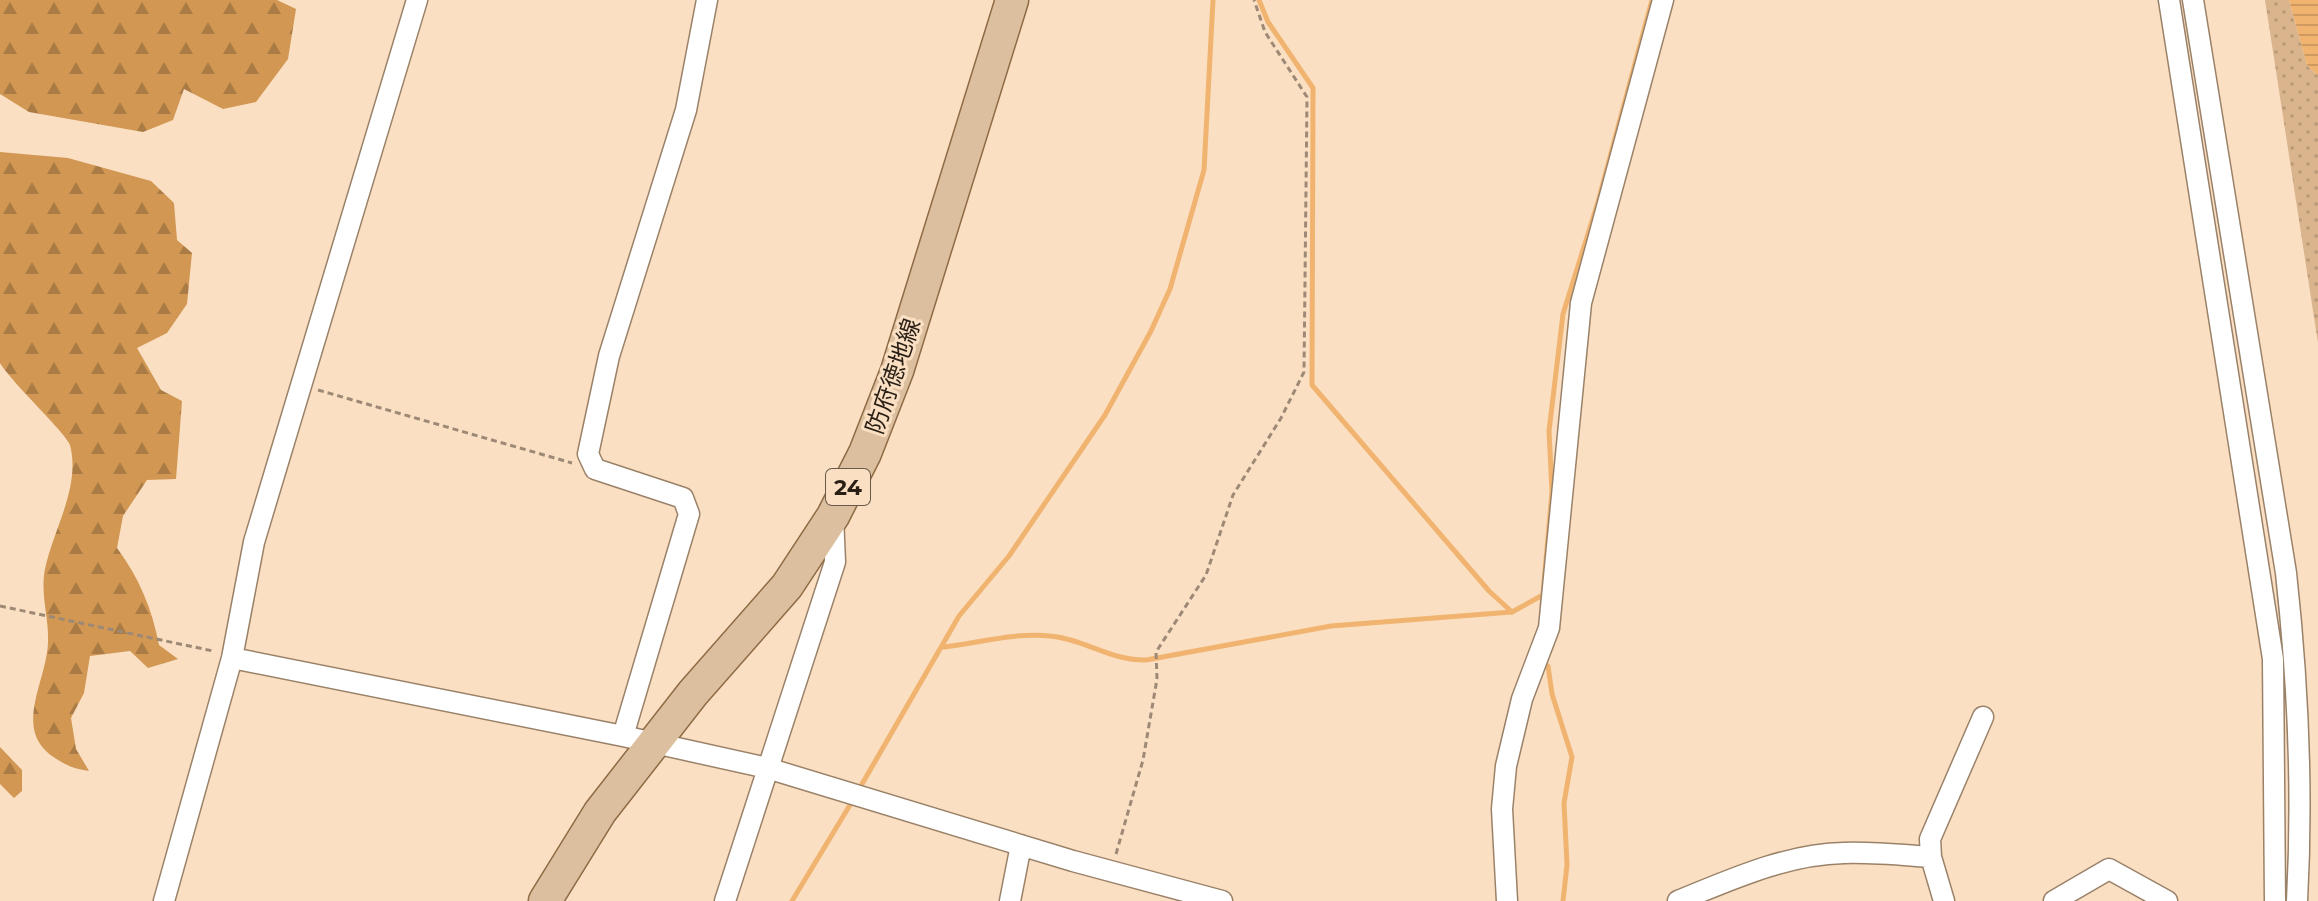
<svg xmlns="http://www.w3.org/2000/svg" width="2318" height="901" font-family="Montserrat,'Noto Sans JP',sans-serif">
<defs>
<pattern id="grass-dots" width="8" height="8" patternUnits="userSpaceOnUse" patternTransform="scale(2)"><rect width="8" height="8" fill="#d9b48c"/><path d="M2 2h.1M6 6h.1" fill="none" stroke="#ba9a78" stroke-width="1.8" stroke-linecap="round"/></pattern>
<pattern id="forest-firs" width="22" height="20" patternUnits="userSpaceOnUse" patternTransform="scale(2)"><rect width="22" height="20" fill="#d19753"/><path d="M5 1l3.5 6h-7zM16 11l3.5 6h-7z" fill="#aa7b44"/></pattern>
<pattern id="water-rules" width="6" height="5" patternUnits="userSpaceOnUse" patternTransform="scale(2)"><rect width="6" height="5" fill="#f1b470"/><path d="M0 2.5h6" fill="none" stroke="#cf9a60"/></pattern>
</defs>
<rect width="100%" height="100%" fill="#fadfc3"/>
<!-- grass -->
<path fill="url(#grass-dots)" d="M2265,0H2289L2307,65L2318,76V343Z"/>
<!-- forest -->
<path fill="url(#forest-firs)" d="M0,0H277L296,9L288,59L256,102L223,109L184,89L173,120L143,132L29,112L0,94Z
M0,152L68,158L151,181L174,203L177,240L192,253L187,304L167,333L137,348L161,390L182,401L176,479L147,480L123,516L117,548C139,578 152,608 159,645L178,659L148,668L130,651L90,656L84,693L71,718L76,749L89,771C75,769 67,766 55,758C11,730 47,682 48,642C49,617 40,594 45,569C53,530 81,487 70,445C67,434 12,383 0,363Z
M0,747L22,770V791L14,798L0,784Z"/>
<!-- water -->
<path fill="url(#water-rules)" d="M2289,0H2318V76L2307,65Z"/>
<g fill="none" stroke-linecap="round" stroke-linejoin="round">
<!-- stream -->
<path stroke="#f1b470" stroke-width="5" d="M1259,0L1268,22L1313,88L1312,385L1489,591L1512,612
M1542,605L1552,492L1549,431L1563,314L1598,202L1652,0
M944,647C977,643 1017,632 1050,636C1084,639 1111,661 1146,660L1331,626L1512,612L1541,596
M1548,666L1552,694L1572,757L1564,803L1567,865L1563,901
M858,791L959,616L1009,556L1105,415L1151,331L1170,289L1204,170L1213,0
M792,901L853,800"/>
<!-- minor casing -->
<g stroke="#9a8269" stroke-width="23">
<path id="minor" d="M2169,0L2273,659L2275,901
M2193,0L2286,573C2298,682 2303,792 2297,901
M232,658L623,736L767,768L1073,861L1222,901
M623,736L689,514L683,498L595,469L588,454L609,356L686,110L707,0
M164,901L232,658L254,542L417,0
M725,901L835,562L833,516
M1010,901L1021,845
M1507,901L1502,809L1506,766L1522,699L1549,628L1581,303L1663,0
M1678,901C1730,880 1786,854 1844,853C1872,852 1902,855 1931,857
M1944,901L1931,857L1930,839L1983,717
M2054,901L2109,869L2167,901"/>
</g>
<!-- primary casing -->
<g stroke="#8e6b44" stroke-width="35">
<path id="primary" d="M545,901L600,812L693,693L787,586L833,516L865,453L897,371L1012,0"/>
</g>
<!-- path -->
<path stroke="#9d8975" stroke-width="3" stroke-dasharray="6 4" stroke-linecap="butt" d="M318,390L572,463
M0,606L213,651
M1116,854L1143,760L1157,679L1156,652L1206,575L1233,495L1281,418L1304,372L1307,97L1265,32L1254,0"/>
<!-- minor -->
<use href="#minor" stroke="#fff" stroke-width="20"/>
<!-- primary -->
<use href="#primary" stroke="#dcbf9e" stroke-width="32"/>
</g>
<g text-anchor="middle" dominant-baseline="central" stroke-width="6" stroke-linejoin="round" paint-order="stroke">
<!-- shield labels -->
<rect fill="#fadfc3" stroke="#685949" stroke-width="2" x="826" y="469" width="44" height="36" rx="6"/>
<g font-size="22" font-weight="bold" fill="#291f15">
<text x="848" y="487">24</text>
</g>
<!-- street labels -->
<g font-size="24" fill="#291f15" stroke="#fadfc3">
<text transform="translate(893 376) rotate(-71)">防府徳地線</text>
</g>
</g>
</svg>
